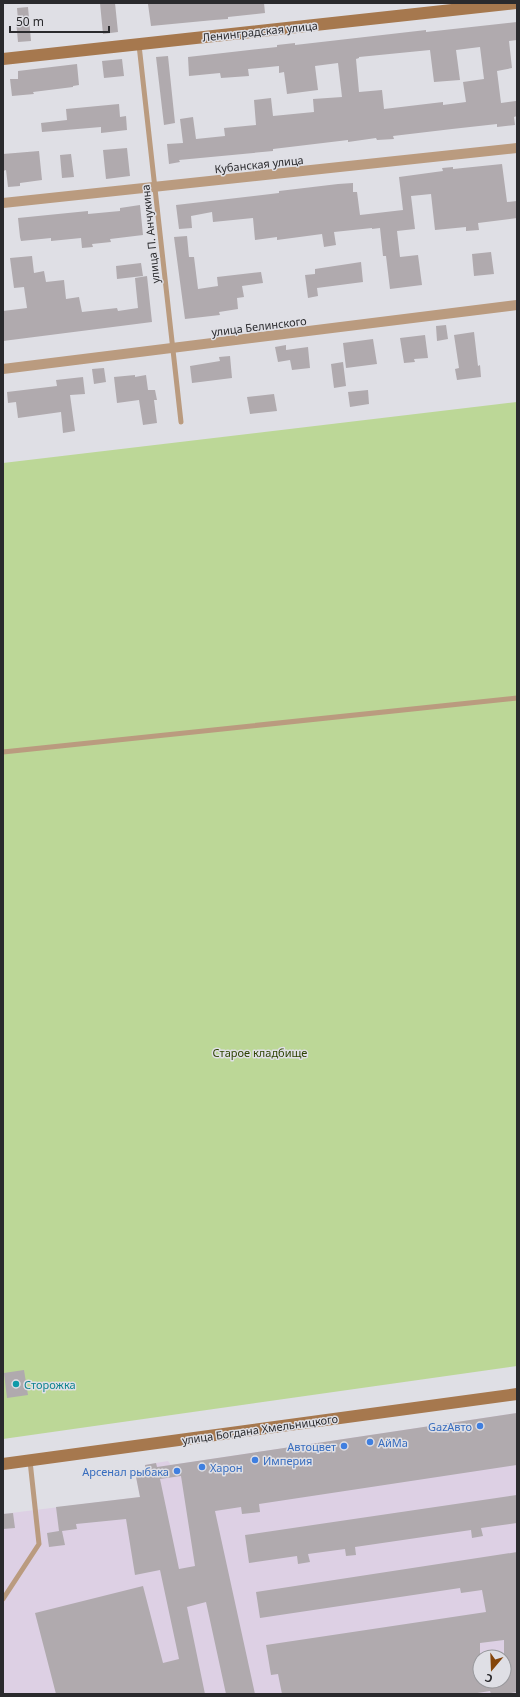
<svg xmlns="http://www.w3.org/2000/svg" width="520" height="1697" font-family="'Noto Sans',sans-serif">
<rect width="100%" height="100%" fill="#dfdfe5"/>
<!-- industrial -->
<path fill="#ddd0e4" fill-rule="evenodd" d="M517,1413V1694H3V1514L140,1497L136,1477L147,1475L145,1465L156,1463L168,1461L171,1465ZM480,1657H504V1681H480Z"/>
<!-- green -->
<path fill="#bcd797" d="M517,402V1366L3,1439V463Z"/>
<!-- building -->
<path fill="#b0aaae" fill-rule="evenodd" d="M100,3H115L118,32L103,34Z
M159,3H264L265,13L228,17V19L214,20L151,26L148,4Z
M28,7L31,41L18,42L16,20H18L17,8Z
M517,22V40L509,41L512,68L497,71L501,103L516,101L517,116L514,117L515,125L497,127V124L452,129L393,136L394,139L377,140L376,138L348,142V140L273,149V151L179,160L180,162L169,164L167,144L183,143L180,119L193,117L196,139L225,136L224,128L256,125L254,100L271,98L273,116L314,112L313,99L342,97L338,63L315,66L318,90L287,94L284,72L279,73V66L248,69L249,76L221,78L220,73L189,76L188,57L277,47V45L295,43V45L426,30V32ZM480,47L484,79L463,82L466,102L443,105V102L384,109L382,90L359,92L356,59L359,58V57L430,50L434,82L460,80L456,50Z
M168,56L175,123L164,125L156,57Z
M122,59L124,76L104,78L102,61Z
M77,64L79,85L73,86V87L33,92L34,94L12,96L10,79H18V71Z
M119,104L120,117L126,116L127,130L101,133V127L42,132L41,123L67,120L66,109Z
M127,148L130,176L106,179L103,150Z
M39,151L42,180L20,183V186L8,187L6,170L3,171V154Z
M71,154L74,177L62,178L60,155Z
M502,164L507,202L517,201V218L478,223L479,230L466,231V227L435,230L431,194L411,196L415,229L397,231L400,257L418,255L422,285L390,289L386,256H383L380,228L372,229V228L334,232L336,245L324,247L322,234L277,240V237L255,240L253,218L213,222L212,212L191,216L192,228L179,229L176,205L279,193V191L338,184L353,183V192H357L360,215L403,210L399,177L443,171L442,168L453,167V169Z
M140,205L143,235L110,239L111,242L92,244L93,247L82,248L81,238L51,241V238L21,241L20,237L18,218L88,211V214L120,211V208Z
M187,236L189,257H194L198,289L218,286L217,277L261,272L263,283L242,286L244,297L237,298L238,309L219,312L220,315L185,319L174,237Z
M491,252L494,274L474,276L472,254Z
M32,256L34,273L44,271L46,282L64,280L66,299L79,297L82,312L117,308L118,311L138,308L135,278L147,276L152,322L3,341V311L27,308L24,287L14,288L10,258Z
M361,262L363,282L317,288L318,296L308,298L305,275L315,274V269Z
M141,263L143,276L117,279L116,266Z
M446,325L448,339L437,341L436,326Z
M474,332L478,366L480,365L481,377L457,380L455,369L459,368L454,335Z
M425,335L428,358L414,359L415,362L404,363L400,338Z
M373,339L377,364L346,368L343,343Z
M286,345V350L308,347L310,368L292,370L290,360L278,362L275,347Z
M230,356L232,378L192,383L190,366L220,361L219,357Z
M343,362L346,386L334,388L331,364Z
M104,368L106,382L94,384L92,369Z
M135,375V377L146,375L148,390H155L157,400H154L157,423L143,425L139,400L117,403L114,377Z
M83,377L85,394L70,395L75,431L63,433L61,412L18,418L16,402L8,403L7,392L57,386L56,380Z
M368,390L369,404L350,407L348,392Z
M274,394L277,411L250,414L247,397Z
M24,1370L28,1395L7,1398L4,1373Z
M517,1413V1465L259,1504L260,1512L242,1514L241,1507L215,1511L255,1694H226L206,1602L187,1607L205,1694H56L35,1613L143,1586L163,1663L179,1659L160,1570L135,1575L126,1519L76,1524L77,1529L62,1531L65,1545L49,1547L47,1533L59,1531L56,1507L140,1497L136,1477L147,1475L145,1465L156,1463L157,1467ZM181,1476L195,1566L179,1569L160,1479Z
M517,1495V1523L481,1528L483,1536L472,1538L471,1530L355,1547L356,1555L346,1556L345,1549L308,1554L310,1562L298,1564L297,1556L249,1563L245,1535Z
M13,1513L15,1528L3,1529V1514Z
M517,1552V1692L505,1694H491L490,1691L471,1694H282L278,1674L271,1675L266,1645L486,1612L482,1590L461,1593L460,1588L260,1618L256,1592ZM504,1640V1681H480V1643Z"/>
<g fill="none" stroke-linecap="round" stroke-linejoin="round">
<!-- lane -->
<path stroke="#ba9b7f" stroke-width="5" d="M139,45L181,422
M3,752L517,698
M3,1599L39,1544L30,1461"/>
<!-- street -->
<path stroke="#ba9b7f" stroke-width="10" d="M3,203L517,148
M3,369L517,305"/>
<!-- secondary -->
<path stroke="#a6784e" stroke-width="12" d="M3,59L516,3
M3,1464L517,1394"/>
</g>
<!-- markers -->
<circle fill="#0f9aa8" stroke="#dfdfe5" stroke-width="1.5" cx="16" cy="1384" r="4"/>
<g fill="#3f7fe0" stroke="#dfdfe5" stroke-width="1.5">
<circle cx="480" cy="1426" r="4"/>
<circle cx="370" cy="1442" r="4"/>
<circle cx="344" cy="1446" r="4"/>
<circle cx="255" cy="1460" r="4"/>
<circle cx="202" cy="1467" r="4"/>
<circle cx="177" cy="1471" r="4"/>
</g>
<g text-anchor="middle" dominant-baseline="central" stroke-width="3" stroke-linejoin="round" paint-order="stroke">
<!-- street labels -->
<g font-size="11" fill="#2a2a2d" stroke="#dfdfe5">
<text transform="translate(260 31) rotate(-6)">Ленинградская улица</text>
<text transform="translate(259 164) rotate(-6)">Кубанская улица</text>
<text transform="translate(150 234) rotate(-96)">улица П. Анчукина</text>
<text transform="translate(259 326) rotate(-7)">улица Белинского</text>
<text transform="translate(260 1429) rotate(-8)">улица Богдана Хмельницкого</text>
</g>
<!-- park labels -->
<g font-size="11" fill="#2e4302" stroke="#dfdfe5">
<text x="260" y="1052">Старое кладбище</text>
</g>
<!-- culture labels -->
<g font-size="11" fill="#0d838f" stroke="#dfdfe5" text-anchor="start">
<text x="24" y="1384">Сторожка</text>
</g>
<!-- shop labels -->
<g font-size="11" fill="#366cbe" stroke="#dfdfe5" text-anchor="end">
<text x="472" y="1426">GazАвто</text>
<text x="378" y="1442" text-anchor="start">АйМа</text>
<text x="336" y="1446">Автоцвет</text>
<text x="263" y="1460" text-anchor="start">Империя</text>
<text x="210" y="1467" text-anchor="start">Харон</text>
<text x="169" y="1471">Арсенал рыбака</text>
</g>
</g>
<!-- border -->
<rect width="520" height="1697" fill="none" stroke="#2a2a2d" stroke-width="8"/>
<!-- north arrow -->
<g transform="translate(492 1669) rotate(199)"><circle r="19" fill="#dfdfe5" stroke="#97979b"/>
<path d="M0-3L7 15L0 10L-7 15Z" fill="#85460a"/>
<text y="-6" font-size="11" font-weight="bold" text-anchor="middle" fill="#2a2a2d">С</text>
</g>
<!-- scale -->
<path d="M10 26v6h99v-6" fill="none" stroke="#2a2a2d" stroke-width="2"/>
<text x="16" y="26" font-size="12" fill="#2a2a2d" stroke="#dfdfe5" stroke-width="3" paint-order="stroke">50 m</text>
</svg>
